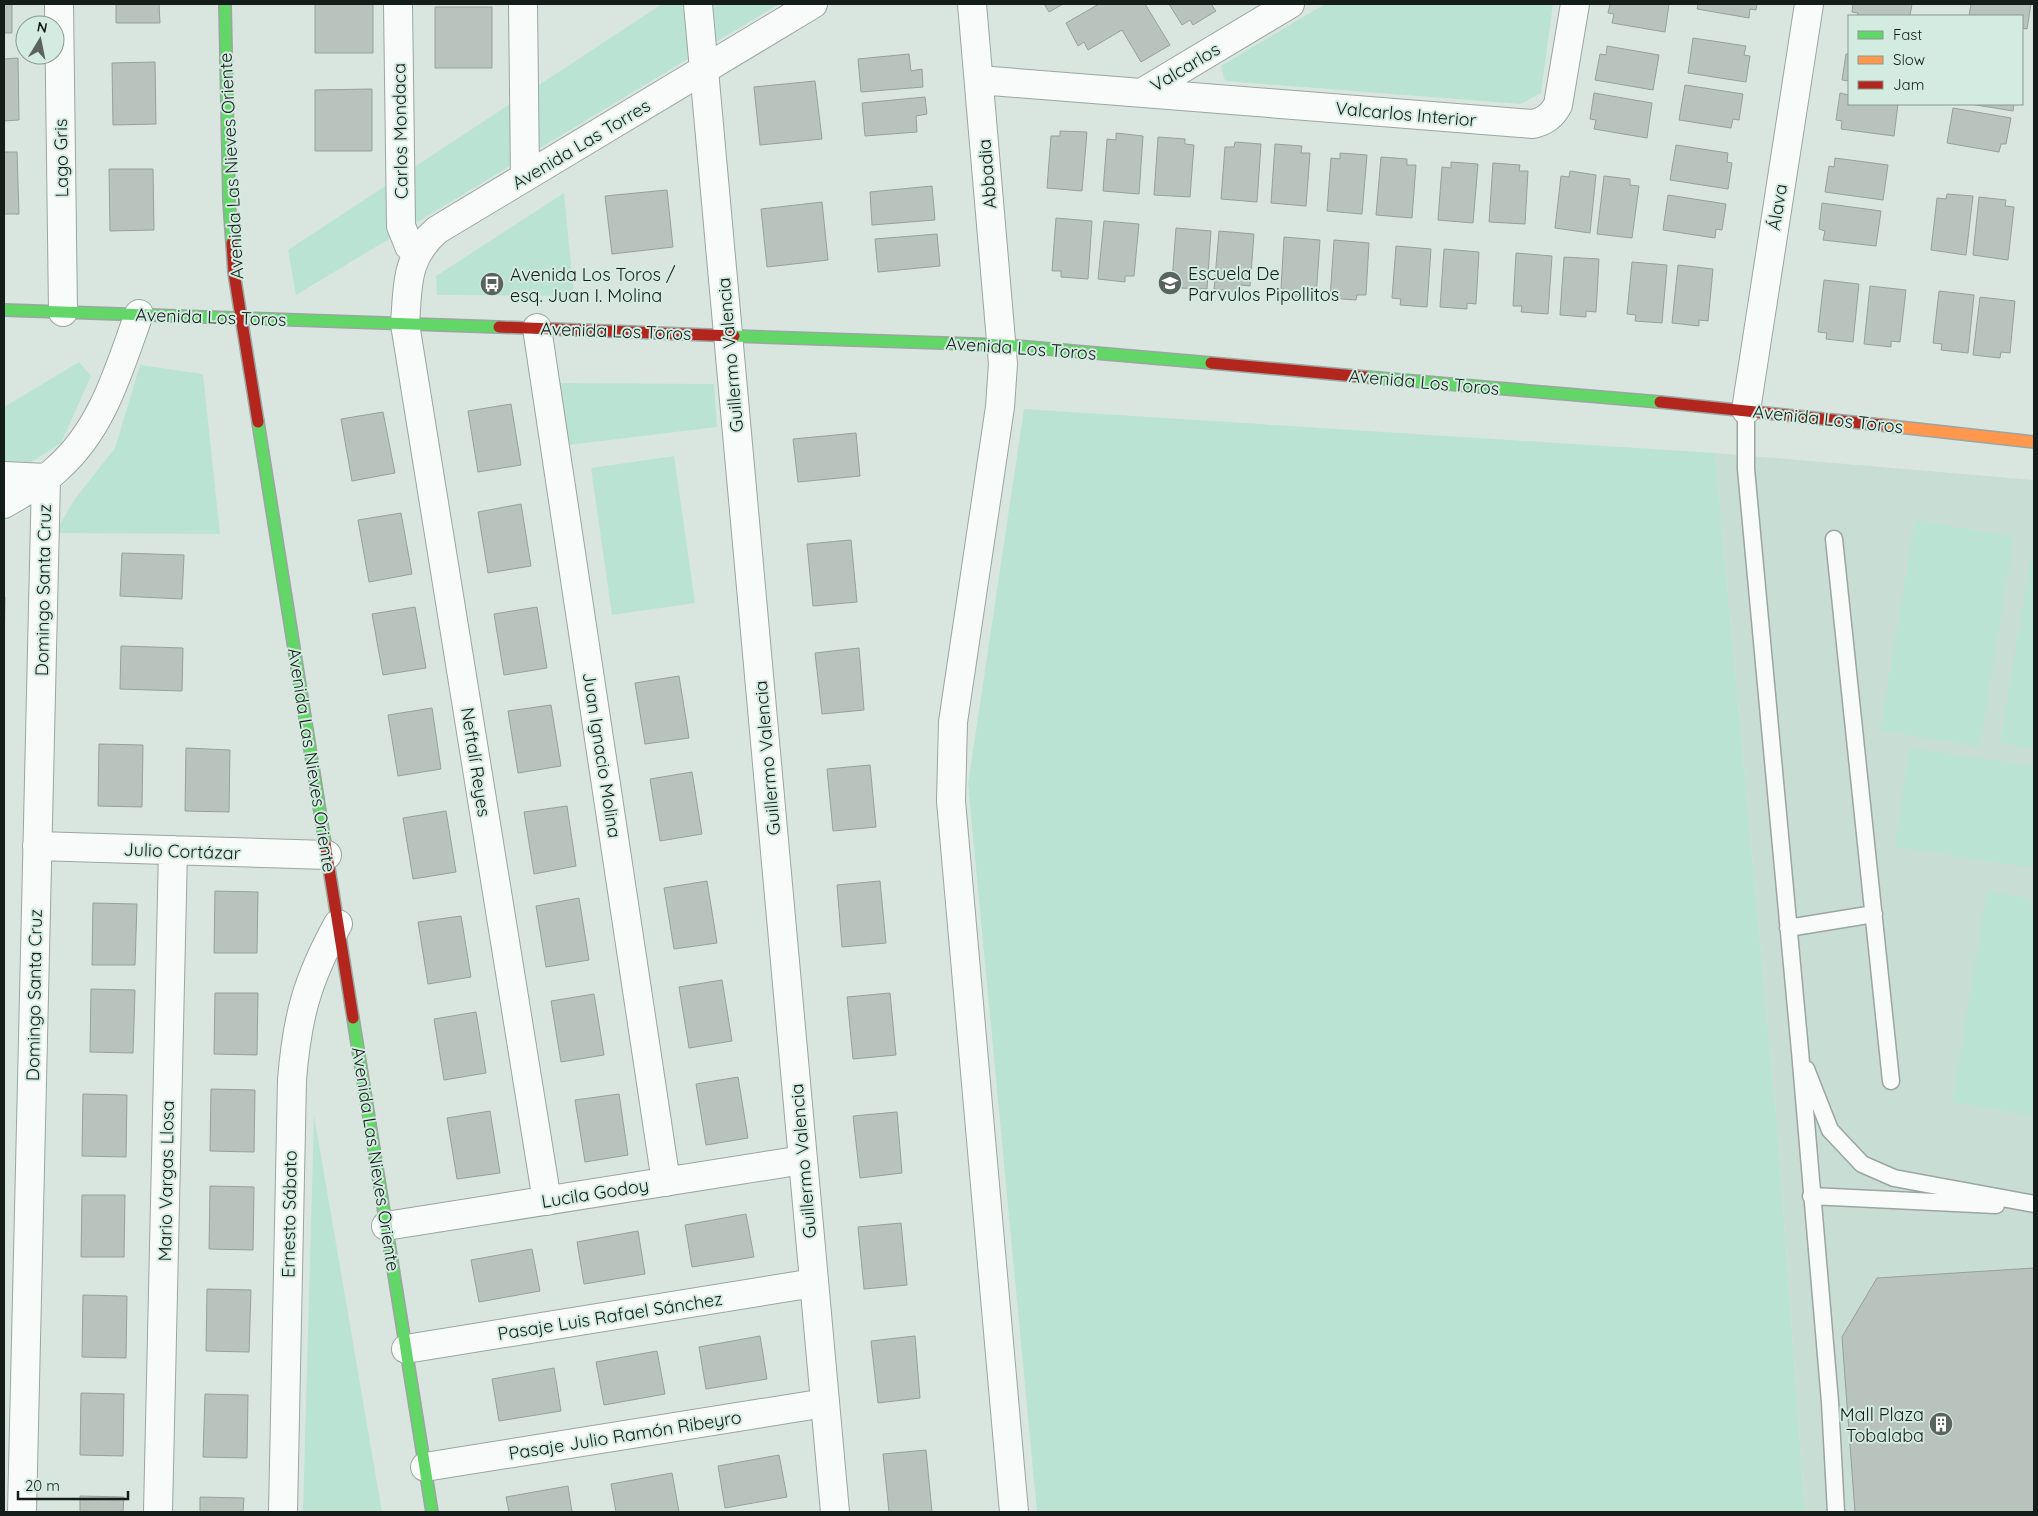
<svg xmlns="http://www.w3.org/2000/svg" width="2038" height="1516" font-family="Quicksand,sans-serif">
<rect width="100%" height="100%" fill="#d9e6e0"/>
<!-- built -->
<path fill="#c8ddd4" d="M1715,453L2034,480V1512H1805L1778,1136Z"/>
<!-- green -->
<path fill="#bbe3d3" d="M662,4H779L296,295L288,250Z
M1325,4H1553L1541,93L1521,104L1225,81L1221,66Z
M564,193L574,296L437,295L436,276Z
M79,362L91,376L61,443L4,480V407Z
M140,365L203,374L220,534L55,533L74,500L115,448Z
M558,383L714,384L717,427L568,445Z
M1024,409L1715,453L1778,1136L1805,1512H1037L968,784Z
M674,456L695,603L612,615L591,468Z
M1915,520L2014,537L1980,747L1880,730Z
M2034,537V749L2000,743Z
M1909,748L2034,766V868L1895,847Z
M1987,891L2034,899V1116L1952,1102Z
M314,1115L382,1512H303Z"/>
<!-- building -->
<path fill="#b9c3be" stroke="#96a09c" d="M4,4H12V33H4Z
M116,4H159L160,23H116Z
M315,4H373V53H315Z
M1044,4H1063L1049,12Z
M1099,4H1145L1170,45L1141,62L1122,30L1088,50L1084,42L1078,46L1066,23Z
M1169,4H1211L1216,11L1193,25L1190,20L1182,25Z
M1610,4H1669L1665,32L1612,23L1614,14L1608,13Z
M1698,4H1757L1756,10L1750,9L1749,18L1697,9Z
M1853,4H1912L1910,16H1857L1858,13L1852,12Z
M1971,4H2031L2027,29L2022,28V16H1969Z
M435,7H492V68H435Z
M1693,38L1746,46L1744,55L1750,56L1746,82L1688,73Z
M1607,46L1659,55L1653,90L1595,80L1600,54L1606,55Z
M909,54L911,71L922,69L923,87L861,92L858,59Z
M1846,54H1849V81L1842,80Z
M18,58L19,120L4,121V59Z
M155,62L156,124L113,125L112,63Z
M815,81L822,139L760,145L754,87Z
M1685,85L1743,94L1739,120L1733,119L1731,128L1679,120Z
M372,89V151H315V90Z
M1594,93L1652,103L1647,138L1594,129L1596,120L1590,119Z
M1840,93L1849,95V104H1898L1894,136L1841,129L1842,121L1836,120Z
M925,97L927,114L916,116L917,132L865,136L862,103Z
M1970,104H2014L2013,111Z
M1953,108L2011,118L2006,144H2001L1999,152L1947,143Z
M1060,131L1087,132L1082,191L1047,188L1051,136H1060Z
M1116,133L1143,136L1139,194L1103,191L1107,139L1116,140Z
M1158,137L1185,139V144L1194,145L1190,197L1154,195Z
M1235,142L1261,144L1257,202L1221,199L1225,147H1234Z
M1275,144L1302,146L1301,153H1310L1306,206L1271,203Z
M1676,145L1728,153L1727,162L1732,163L1728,189L1670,180Z
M4,152H17L19,214H4Z
M1340,153L1367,155L1362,214L1327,211L1331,158L1340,159Z
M1381,157L1407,159V165H1416L1412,218L1376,215Z
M1835,158L1888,165L1883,200L1825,192L1829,166L1834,167Z
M1451,162L1478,164L1473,223L1438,220L1442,167L1451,168Z
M1493,163L1520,165L1519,171H1528L1525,224L1489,222Z
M109,169H153L154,230L110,231Z
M1570,171L1596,175L1590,233L1555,228L1561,176L1569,177Z
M1604,176L1630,179V185L1639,186L1632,238L1597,234Z
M932,186L935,220L872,225L870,192Z
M667,190L673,247L612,254L605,196Z
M1947,194L1973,196L1966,255L1931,250L1937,198L1946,199Z
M1668,195L1726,204L1722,230L1716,229L1715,238L1663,230Z
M1979,197L2006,200L2005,206L2014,207L2008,260L1973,255Z
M822,202L828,260L767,267L761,209Z
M1822,203L1881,211L1876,246L1823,240L1825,231L1819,229Z
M1056,218L1092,221L1088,279L1061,277V271H1052Z
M1104,221L1139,224L1134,276H1125V282L1098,279Z
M1176,228L1211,231L1207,289L1180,288L1181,282L1172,281Z
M1219,231L1254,234L1250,286L1241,285V292L1214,289Z
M937,234L940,266L878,272L875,239Z
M1284,237L1320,240L1316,298L1290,296L1289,290L1281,289Z
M1334,240L1369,243L1366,295H1357L1356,300L1330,298Z
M1396,246L1431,249L1427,307L1400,305L1401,299L1392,298Z
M1444,249L1479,252L1476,304L1467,303V309L1440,307Z
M1516,253L1552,256L1548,314L1521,312L1522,306H1513Z
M1564,257L1599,259L1596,312L1586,311V317L1560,315Z
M1632,262L1667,265L1662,323L1635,321L1636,315L1627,314Z
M1678,265L1713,269L1708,321L1699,320V326L1672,323Z
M1824,280L1859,284L1853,342L1826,339L1827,333L1818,332Z
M1870,286L1906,290L1900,342L1891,341V347L1864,344Z
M1939,291L1974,295L1968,353L1941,350L1942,344L1933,343Z
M1980,297L2015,301L2010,353L2001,352L2000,358L1973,355Z
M511,404L521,465L478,472L468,411Z
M383,412L395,473L352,481L341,419Z
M856,433L860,476L798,482L793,439Z
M521,504L531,566L488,573L478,512Z
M401,513L412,574L369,582L358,520Z
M851,540L857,602L813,606L807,544Z
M122,553L184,555L182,599L120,596Z
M4,597H5L4,652Z
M415,607L426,668L383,675L372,614Z
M537,607L547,668L504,675L494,614Z
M121,646L183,648L182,691L120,689Z
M859,648L864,710L822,714L815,653Z
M679,676L689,738L645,744L635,683Z
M551,705L561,766L518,773L508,711Z
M432,708L441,769L398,776L388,715Z
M99,744L143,745L142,807L98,806Z
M186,748L230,750L229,812L185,811Z
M870,765L876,827L833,831L827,769Z
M692,772L702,834L660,841L650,779Z
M567,806L576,866L534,874L524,812Z
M446,811L456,872L413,879L403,818Z
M707,881L717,943L674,949L664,888Z
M880,881L886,943L842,947L837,885Z
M215,891L258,892L257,953H214Z
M579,898L589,960L546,967L536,906Z
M93,903L137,904L135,965H92Z
M461,916L471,977L428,984L418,922Z
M722,980L732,1041L689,1048L679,987Z
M91,989L135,990L133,1053L90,1052Z
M215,993H258L257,1055L214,1054Z
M890,993L896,1055L853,1059L847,997Z
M594,994L604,1055L561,1062L551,1001Z
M476,1012L486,1073L444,1080L434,1019Z
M738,1077L748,1138L706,1145L696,1084Z
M211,1089L255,1090L254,1152L210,1151Z
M83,1094L127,1095L126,1157L82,1156Z
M619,1094L628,1155L585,1162L575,1100Z
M490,1111L500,1173L457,1179L447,1118Z
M897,1112L902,1173L860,1178L853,1116Z
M210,1186L254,1187L253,1250L209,1249Z
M82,1195H125L124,1257H81Z
M746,1214L754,1257L692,1267L685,1225Z
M901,1223L907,1285L864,1289L858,1227Z
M638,1231L645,1274L584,1284L577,1242Z
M532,1249L540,1291L479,1302L471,1260Z
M2034,1268V1512H1855L1842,1337L1877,1278Z
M207,1289L251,1290L249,1352L206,1351Z
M83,1295L127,1296L126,1358L82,1357Z
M760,1336L767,1379L706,1389L699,1347Z
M915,1336L920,1398L878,1403L871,1341Z
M657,1351L665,1394L604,1405L596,1362Z
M554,1368L561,1411L499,1421L492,1379Z
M81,1393L124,1394L123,1456L80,1455Z
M205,1394L248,1395L247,1458L203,1457Z
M926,1450L932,1512H889L883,1454Z
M779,1455L787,1497L725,1508L718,1466Z
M672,1473L679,1512H616L611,1484Z
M568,1486L572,1512H509L506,1497Z
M80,1496L124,1497L123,1512H80Z
M200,1497L244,1498L243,1512H200Z"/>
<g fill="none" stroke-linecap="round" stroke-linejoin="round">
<!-- lane casing -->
<g stroke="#9ba5a1" stroke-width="19">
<path id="lane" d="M1746,410V469L1800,1051L1830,1402L1836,1512
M1834,539L1891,1081
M1788,928L1874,914
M1806,1069L1830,1130L1862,1164L1894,1178L2034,1204
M1811,1196L1996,1205"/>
</g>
<!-- street casing -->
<g stroke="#9ba5a1" stroke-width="30">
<path id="street" d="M59,4L63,312
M398,4L401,226L409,246L416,253
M523,4L525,176
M698,4L835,1512
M972,4L1003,364L1000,407L953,722L951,801L1014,1512
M979,80L1533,124C1545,121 1552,116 1558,105L1575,4
M1143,92L1290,4
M537,328L666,1182
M1746,410L1809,4
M4,476L46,478
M4,504C22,493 43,483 58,468C103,428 119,369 139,314
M37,846L327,855
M547,1201L405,324C408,285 405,258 437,230L813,4
M386,1226L803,1160
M406,1349L814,1283
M425,1467L825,1403
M22,1512L46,478
M158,1512L173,850
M283,1512L292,1080C297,1017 307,980 338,924"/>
</g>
<!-- fast casing -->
<g stroke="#9ba5a1" stroke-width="14">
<path id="fast" d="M225,4L229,201L232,243
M4,310L499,327
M734,336L1003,345L1211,363
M1366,377L1660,402
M258,422L325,843
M353,1018L432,1512"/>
</g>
<!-- slow casing -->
<g stroke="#9ba5a1" stroke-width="14">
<path id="slow" d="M1881,425L2034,442"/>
</g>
<!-- jam casing -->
<g stroke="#9ba5a1" stroke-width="14">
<path id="jam" d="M232,243L234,273L258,422
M499,327L734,336
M1211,363L1366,377
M1660,402L1881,425
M325,843L353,1018"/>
</g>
<!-- lane -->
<use href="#lane" stroke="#f9fbfa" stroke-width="16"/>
<!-- street -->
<use href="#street" stroke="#f9fbfa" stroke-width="28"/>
<!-- fast -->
<use href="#fast" stroke="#63d668" stroke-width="11"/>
<!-- slow -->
<use href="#slow" stroke="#ff974d" stroke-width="11"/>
<!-- jam -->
<use href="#jam" stroke="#b3261e" stroke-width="11"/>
</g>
<!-- icons -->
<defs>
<g id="school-disc" transform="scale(1.25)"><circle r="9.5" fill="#59635f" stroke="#d4ebe1"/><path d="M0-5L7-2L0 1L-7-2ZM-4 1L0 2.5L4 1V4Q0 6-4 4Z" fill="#fff"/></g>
<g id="bus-disc" transform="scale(1.25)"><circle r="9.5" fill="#59635f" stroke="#d4ebe1"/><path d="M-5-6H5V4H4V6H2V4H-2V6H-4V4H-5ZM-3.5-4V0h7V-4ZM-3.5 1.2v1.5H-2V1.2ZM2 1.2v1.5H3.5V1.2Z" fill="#fff"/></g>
<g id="building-disc" transform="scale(1.25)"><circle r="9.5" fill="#59635f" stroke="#d4ebe1"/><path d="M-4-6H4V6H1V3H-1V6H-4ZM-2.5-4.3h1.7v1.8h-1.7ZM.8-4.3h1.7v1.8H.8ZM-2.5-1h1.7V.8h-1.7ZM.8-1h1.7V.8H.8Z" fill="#fff"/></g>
</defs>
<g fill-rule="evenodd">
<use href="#school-disc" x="1170" y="283"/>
<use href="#bus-disc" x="492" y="284"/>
<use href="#building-disc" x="1941" y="1424"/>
</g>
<g text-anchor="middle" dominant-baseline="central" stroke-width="4" stroke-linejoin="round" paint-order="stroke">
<!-- street labels -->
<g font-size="18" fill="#141d19" stroke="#d4ebe1">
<text transform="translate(1185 67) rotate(-31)">Valcarlos</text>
<text transform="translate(1406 114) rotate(5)">Valcarlos Interior</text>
<text transform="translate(400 131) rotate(-91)">Carlos Mondaca</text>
<text transform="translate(581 144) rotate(-31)">Avenida Las Torres</text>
<text transform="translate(61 158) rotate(-91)">Lago Gris</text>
<text transform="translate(231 166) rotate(-93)">Avenida Las Nieves Oriente</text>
<text transform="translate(987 174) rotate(-95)">Abbadia</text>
<text transform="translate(1777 207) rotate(-81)">Álava</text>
<text transform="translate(211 317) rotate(2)">Avenida Los Toros</text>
<text transform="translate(616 331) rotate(2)">Avenida Los Toros</text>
<text transform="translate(1021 348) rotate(4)">Avenida Los Toros</text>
<text transform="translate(730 355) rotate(-95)">Guillermo Valencia</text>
<text transform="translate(1424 382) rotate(5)">Avenida Los Toros</text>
<text transform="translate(1828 419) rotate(6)">Avenida Los Toros</text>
<text transform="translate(43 590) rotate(-89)">Domingo Santa Cruz</text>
<text transform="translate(602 755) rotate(81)">Juan Ignacio Molina</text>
<text transform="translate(767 758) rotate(-95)">Guillermo Valencia</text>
<text transform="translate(312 760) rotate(81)">Avenida Las Nieves Oriente</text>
<text transform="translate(476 762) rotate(81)">Neftalí Reyes</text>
<text transform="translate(182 851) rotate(2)">Julio Cortázar</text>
<text transform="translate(34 995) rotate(-89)">Domingo Santa Cruz</text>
<text transform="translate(376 1159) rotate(81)">Avenida Las Nieves Oriente</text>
<text transform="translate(803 1161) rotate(-95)">Guillermo Valencia</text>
<text transform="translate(166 1181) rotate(-89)">Mario Vargas Llosa</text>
<text transform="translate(595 1193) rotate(-9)">Lucila Godoy</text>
<text transform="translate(289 1214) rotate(-89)">Ernesto Sábato</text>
<text transform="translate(610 1316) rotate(-9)">Pasaje Luis Rafael Sánchez</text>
<text transform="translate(625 1435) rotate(-9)">Pasaje Julio Ramón Ribeyro</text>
</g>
<!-- poi labels -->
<g font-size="18" fill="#141d19" stroke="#d4ebe1" text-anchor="start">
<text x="1188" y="273">Escuela De<tspan x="1188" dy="21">Parvulos Pipollitos</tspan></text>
<text x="510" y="274">Avenida Los Toros /<tspan x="510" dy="21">esq. Juan I. Molina</tspan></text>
<text x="1924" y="1414" text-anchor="end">Mall Plaza<tspan x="1924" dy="21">Tobalaba</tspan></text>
</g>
</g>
<!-- border -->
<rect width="2038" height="1516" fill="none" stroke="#141d19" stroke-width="10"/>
<!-- legend -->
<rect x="1848" y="15" width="175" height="90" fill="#d4ebe1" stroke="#879991"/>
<rect x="1858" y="31" width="25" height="8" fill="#63d668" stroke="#879991"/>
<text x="1893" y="40" font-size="15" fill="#141d19">Fast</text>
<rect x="1858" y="56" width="25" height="8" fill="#ff974d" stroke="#879991"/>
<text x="1893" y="65" font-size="15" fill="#141d19">Slow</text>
<rect x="1858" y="81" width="25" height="8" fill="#b3261e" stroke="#879991"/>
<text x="1893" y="90" font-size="15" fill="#141d19">Jam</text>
<!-- north arrow -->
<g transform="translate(40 40) rotate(10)"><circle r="24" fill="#d4ebe1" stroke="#879991"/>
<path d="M0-4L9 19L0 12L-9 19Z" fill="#59635f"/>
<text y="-8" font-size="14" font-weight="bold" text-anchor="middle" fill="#141d19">N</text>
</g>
<!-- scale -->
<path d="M18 1491v8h110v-8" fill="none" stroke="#141d19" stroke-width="2.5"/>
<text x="25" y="1491" font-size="15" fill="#141d19" stroke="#d4ebe1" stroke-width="4" paint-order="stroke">20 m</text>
</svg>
